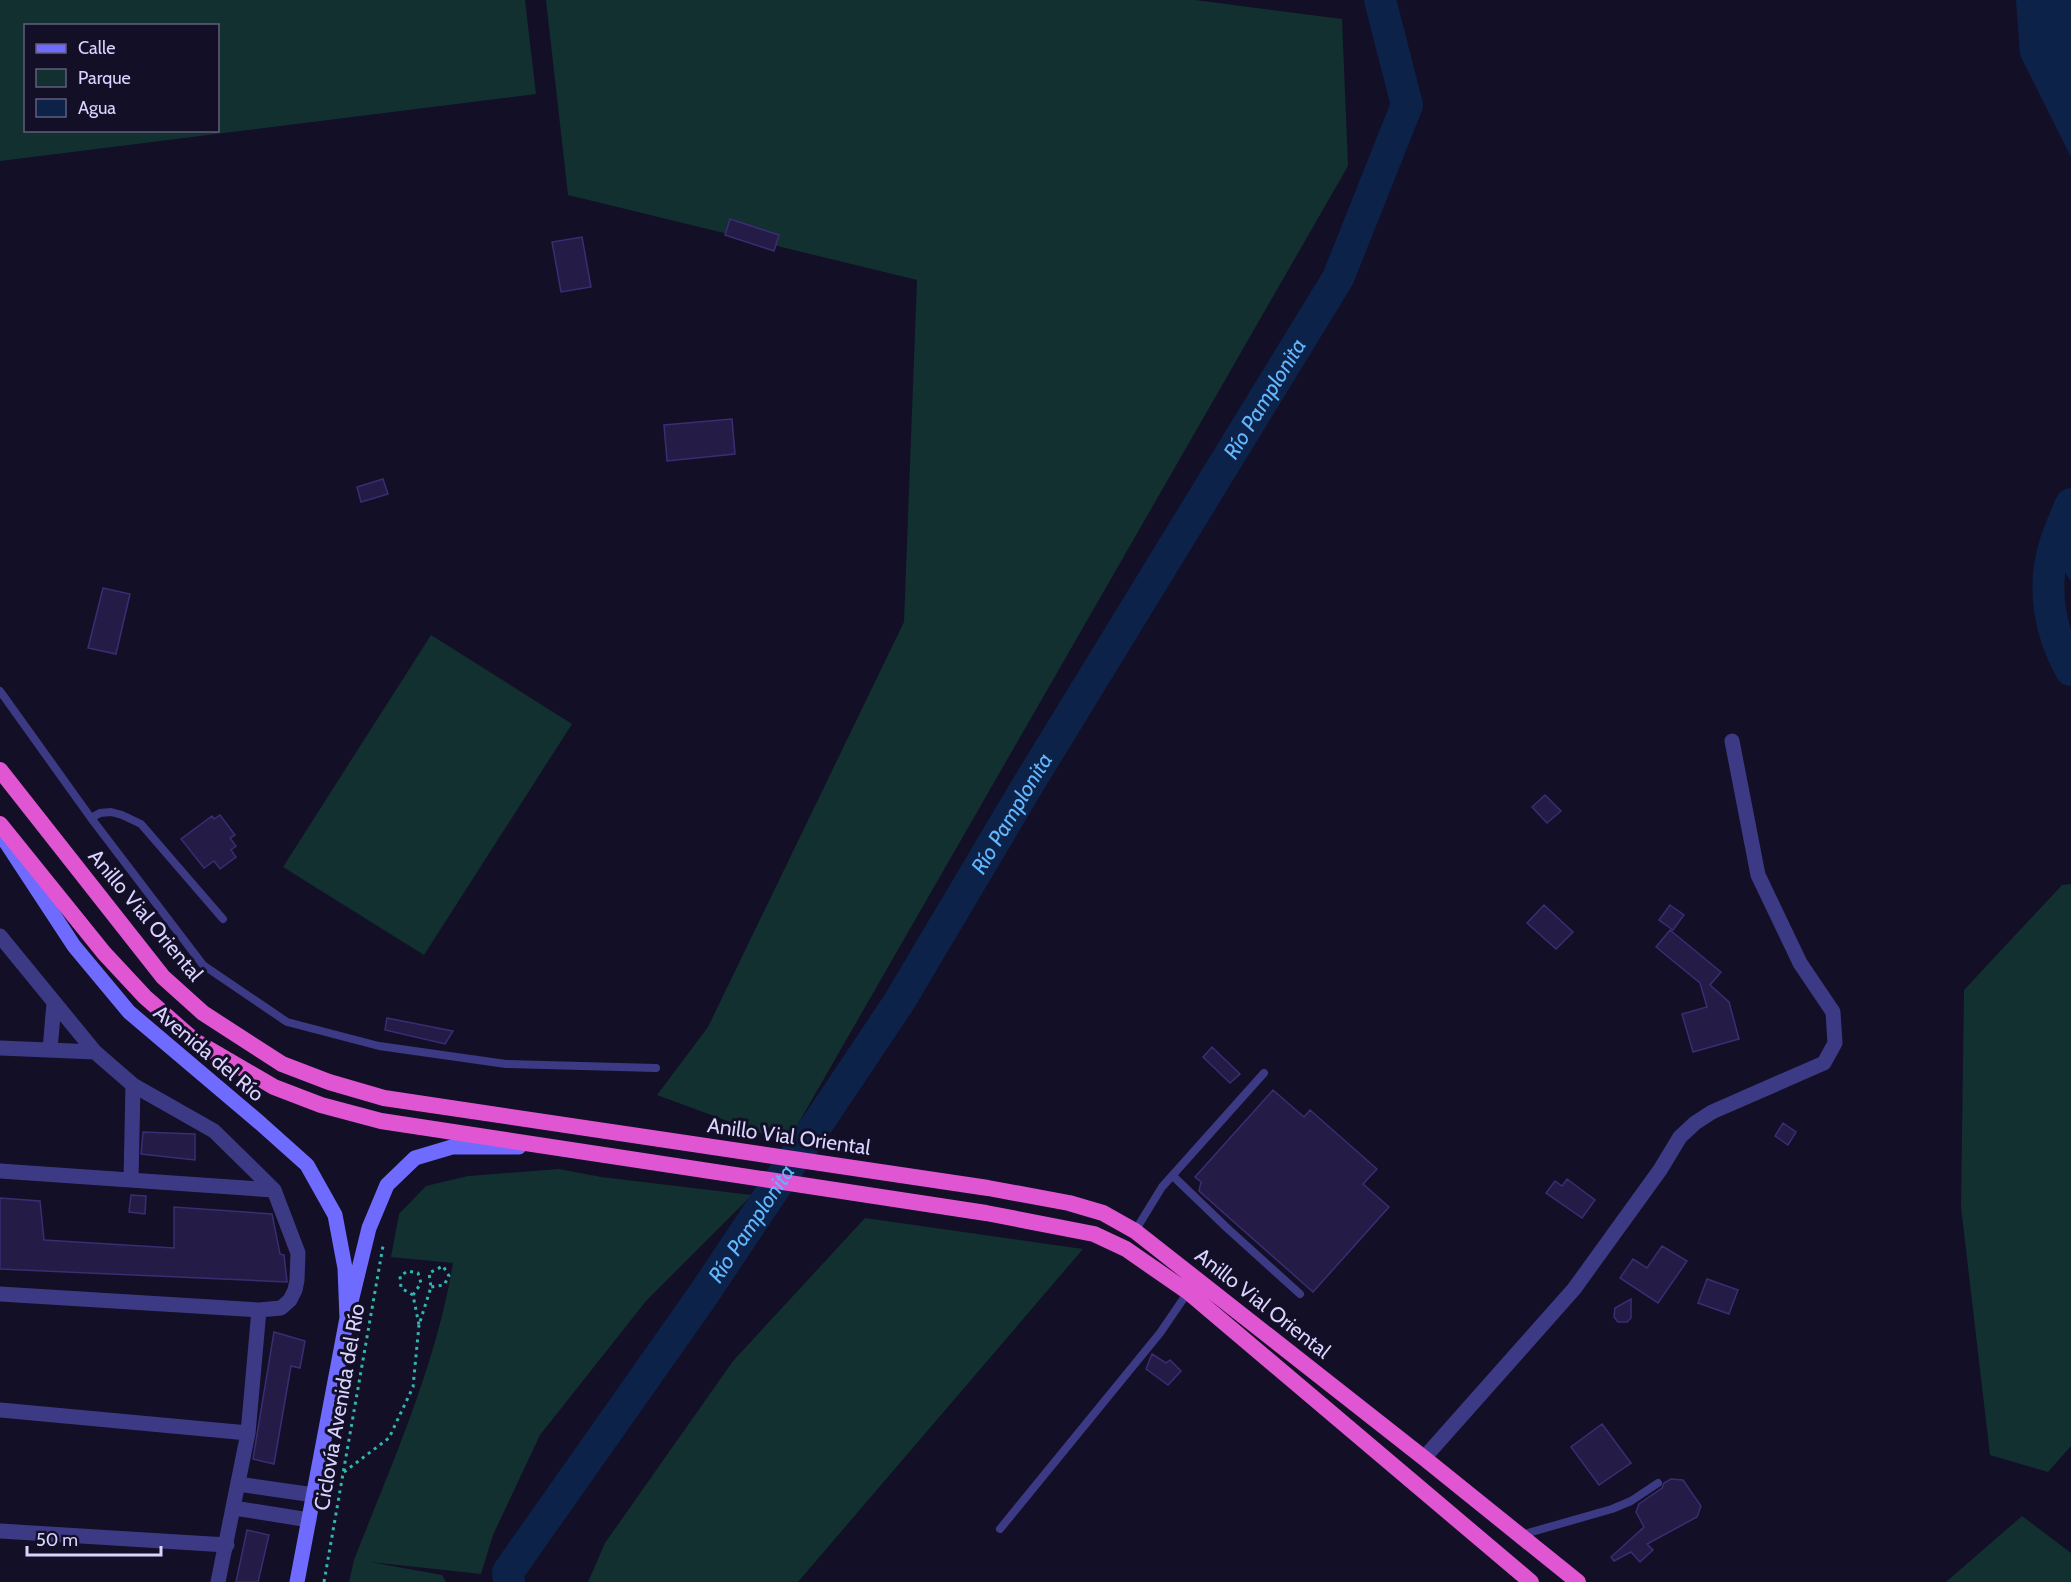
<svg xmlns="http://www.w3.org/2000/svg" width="2071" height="1582" font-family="Cabin,sans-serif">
<rect width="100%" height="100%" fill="#130f26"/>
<!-- green -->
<path fill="#12302f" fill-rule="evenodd" d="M0,0H525L536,94L0,161ZM26,26H218V130H26Z
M546,0H1195L1342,19L1348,166L787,1143L657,1095L708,1027L904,622L917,280L568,195Z
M431,635L572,724L424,955L283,867Z
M2071,884V1446L2048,1472L1990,1455L1961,1207L1964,990L2062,885Z
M559,1169L601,1177L752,1195L646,1301L540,1435L493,1535L481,1574L370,1562L442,1575L446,1582H349L354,1560C392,1463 436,1366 453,1263L391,1257L399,1214L426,1186L468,1176Z
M865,1218L1083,1249L798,1582H588L605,1543L733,1361Z
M2022,1516L2071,1553V1582H1946Z"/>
<!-- water -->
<path fill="#0c2248" d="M2016,0H2071V157L2020,55Z
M2071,506V581L2059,565Z"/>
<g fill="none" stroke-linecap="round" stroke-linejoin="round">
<!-- river -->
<g stroke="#0c2248" stroke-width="32">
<path d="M2071,504C2065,518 2058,533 2054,548C2042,589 2050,633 2071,670"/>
<path id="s1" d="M509,1582L508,1572L703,1295L899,1002L1029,783L1338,278L1407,105L1380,0"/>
</g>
</g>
<!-- building -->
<path fill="#241b47" stroke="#3b2d73" stroke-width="1.5" d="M730,219L779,235L774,251L725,235Z
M582,237L591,287L561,292L552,242Z
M732,419L735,454L667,461L664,425Z
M383,479L388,494L361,502L357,487Z
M103,588L130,594L116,654L88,648Z
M1545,795L1561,811L1547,823L1532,807Z
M220,815L235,835L230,838L236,846L231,850L236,857L220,869L214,861L204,868L181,839L212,816L214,819Z
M1544,905L1573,932L1556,949L1527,923Z
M1670,905L1684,915L1673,930L1659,920Z
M1670,930L1721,972L1710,985L1729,1002L1739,1039L1693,1052L1682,1014L1707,1007L1700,983L1656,947Z
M387,1018L453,1031L445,1044L385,1030Z
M1212,1047L1240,1074L1230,1083L1203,1057Z
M1273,1090L1304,1117L1310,1110L1377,1169L1363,1184L1389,1207L1313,1292L1199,1191L1201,1182L1195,1177Z
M1783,1123L1796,1132L1788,1145L1775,1136Z
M143,1132L195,1134V1160L141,1154Z
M1567,1179L1595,1200L1582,1218L1546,1193L1555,1181L1562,1186Z
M131,1195L146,1196L145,1214L129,1212Z
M0,1198L40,1201L44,1240L174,1248V1207L272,1214L280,1254L284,1255L287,1282L0,1269Z
M1662,1246L1687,1261L1658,1303L1620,1278L1633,1259L1647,1268Z
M1707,1279L1738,1290L1729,1314L1698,1303Z
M1631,1299V1318L1627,1322H1618L1614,1317L1615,1308Z
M274,1332L305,1341L300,1368L291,1366L274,1464L253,1459Z
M1152,1354L1166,1363L1170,1360L1181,1371L1168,1385L1146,1369Z
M1602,1424L1631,1463L1599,1485L1571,1447Z
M1671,1479L1683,1480L1701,1506L1697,1517L1647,1544L1653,1550L1640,1562L1631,1552L1614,1561L1611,1557L1644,1527L1636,1512L1639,1504L1662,1488L1664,1483Z
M247,1530L269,1535L258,1582H236Z"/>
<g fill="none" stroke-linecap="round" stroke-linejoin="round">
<!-- path -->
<path stroke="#2fb8b0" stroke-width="3" stroke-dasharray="3 4.5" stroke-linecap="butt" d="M413,1295L401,1288L400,1276L408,1271L418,1273L421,1283L413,1295L419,1325L431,1287L429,1273L443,1266L449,1276L444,1285L431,1287
M344,1472L389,1438L413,1387L419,1325
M324,1582L383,1246"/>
<!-- service -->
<path stroke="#3d3a85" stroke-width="8" d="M0,691L91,818L100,813L111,812L122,815L141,824L223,919
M91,818L203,965L287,1022L379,1046L506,1064L656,1068
M1173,1176L1227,1228L1300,1294
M1135,1231L1162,1187L1264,1073
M1000,1529L1160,1333L1188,1292
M1521,1535L1612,1509L1631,1501L1658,1483"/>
<!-- minor -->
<path stroke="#3d3a85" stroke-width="15" d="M0,936L95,1052L133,1085L214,1131L274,1190L298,1253L297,1280L295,1290L290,1300L281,1308L259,1310L248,1433L218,1582
M0,1048L95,1052
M50,1050L54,1003
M0,1171L274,1190
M131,1180L133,1085
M0,1294L259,1310
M0,1410L248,1433
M1424,1458L1574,1289L1660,1170L1680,1137L1695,1123L1712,1112L1824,1063L1835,1043L1833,1012L1800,963L1758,875L1732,741
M238,1484L314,1495
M234,1508L309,1520
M0,1531L227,1545"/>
<!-- secondary -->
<path stroke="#6f6bff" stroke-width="15" d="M2,836L74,946L129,1012L260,1123L307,1165L335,1215L345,1268L347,1318
M297,1582L347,1318L369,1228L387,1185L415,1158L452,1147H519"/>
<!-- trunk -->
<path stroke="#e055d1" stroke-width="16" d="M0,770L163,977L203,1013L282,1064L329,1082L384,1098L988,1188L1069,1203L1103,1213L1135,1231L1424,1458L1578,1582
M0,824L104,953L145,997L195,1041L274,1087L321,1105L381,1121L986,1213L1094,1234L1126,1249L1188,1292L1531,1582"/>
</g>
<g text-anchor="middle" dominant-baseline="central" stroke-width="6" stroke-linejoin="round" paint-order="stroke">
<!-- street labels -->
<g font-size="21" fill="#d9d4ff" stroke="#130f26">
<text transform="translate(146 915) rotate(50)">Anillo Vial Oriental</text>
<text transform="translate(209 1053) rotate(40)">Avenida del Río</text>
<text transform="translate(789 1136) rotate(8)">Anillo Vial Oriental</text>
<text transform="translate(1263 1303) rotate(38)">Anillo Vial Oriental</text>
<text transform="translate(339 1407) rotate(-80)">Ciclovía Avenida del Río</text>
</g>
<!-- water labels -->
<g font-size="22" font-style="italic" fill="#62b6ff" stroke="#130f26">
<text stroke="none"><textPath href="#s1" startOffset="1407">Río Pamplonita</textPath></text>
<text stroke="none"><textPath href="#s1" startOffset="921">Río Pamplonita</textPath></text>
<text stroke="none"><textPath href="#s1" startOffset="435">Río Pamplonita</textPath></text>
</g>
</g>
<!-- legend -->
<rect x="24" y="24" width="195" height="108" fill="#130f26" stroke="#625e7d" stroke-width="1.5"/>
<rect x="36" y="44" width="30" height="9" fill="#6f6bff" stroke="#625e7d" stroke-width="1.5"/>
<text x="78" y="54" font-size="18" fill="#d9d4ff">Calle</text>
<rect x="36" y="69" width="30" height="18" fill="#12302f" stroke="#625e7d" stroke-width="1.5"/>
<text x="78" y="84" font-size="18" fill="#d9d4ff">Parque</text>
<rect x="36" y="99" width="30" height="18" fill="#0c2248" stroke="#625e7d" stroke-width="1.5"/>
<text x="78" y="114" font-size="18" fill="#d9d4ff">Agua</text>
<!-- scale -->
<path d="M27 1546v9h134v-9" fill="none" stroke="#d9d4ff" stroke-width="3"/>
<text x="36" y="1546" font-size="18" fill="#d9d4ff" stroke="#130f26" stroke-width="4.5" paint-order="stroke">50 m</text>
</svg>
